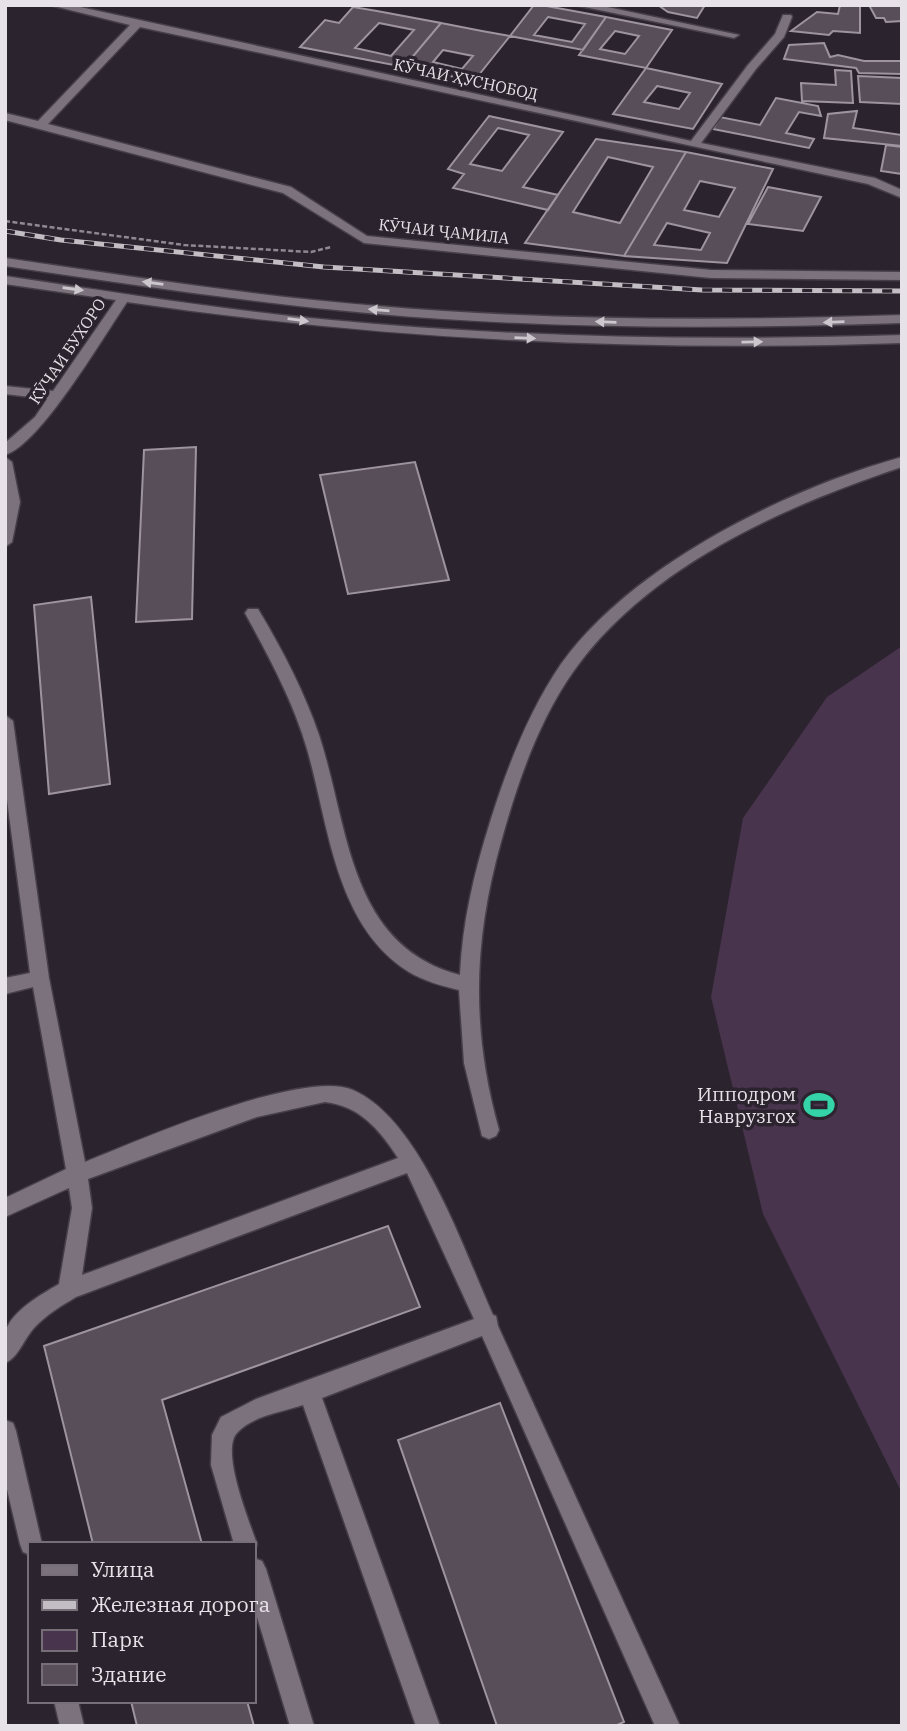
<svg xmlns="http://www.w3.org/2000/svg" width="907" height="1731" font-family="'IBM Plex Serif',serif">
<rect width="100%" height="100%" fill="#2b232d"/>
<!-- green -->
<path fill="#48344d" d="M902,646V1493L763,1214L711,997L743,818L827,697Z"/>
<!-- building -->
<path fill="#574e59" stroke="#9d94a0" stroke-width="2" fill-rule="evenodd" d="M534,5H541L606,17L583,50L510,36ZM548,17L585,24L572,42L534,35Z
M658,5H705L697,18L668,12Z
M840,5H860V33L833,31L829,35L791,31L817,12L838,14Z
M869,5H902V21L886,22L884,18H876Z
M353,7L377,11L441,23L404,67L300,47L325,20L339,23ZM379,23L414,30L391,56L355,48Z
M606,17L672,30L646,68L579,55ZM615,31L639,36L625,54L600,49Z
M441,23L482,31L510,36L474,81L404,67ZM443,50L473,56L462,69L433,62Z
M824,43L830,57L838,55L864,61H902V74L859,73L856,68L784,59L789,45Z
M646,68L722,84L693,129L613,114ZM657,86L690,93L679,109L644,102Z
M835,70L851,71L853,103L802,101L801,83L836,85Z
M858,76L902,78V104L860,102Z
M776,98L818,106L821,116L799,112L786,133L814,139L809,148L713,129L720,117L760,125Z
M857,111L853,128L902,135V146L824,138L828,114Z
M489,116L563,132L523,187L558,195L548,210L453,188L464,174L448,169ZM498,128L529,135L502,171L470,164Z
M596,139L686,152L624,256L525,243ZM608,157L653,167L620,223L573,212Z
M886,145L902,147V174L881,171Z
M686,152L773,169L727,263L624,256ZM700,181L735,188L719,217L684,210ZM667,223L710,233L701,250L654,245Z
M768,187L821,197L803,231L748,224Z
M196,447L192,619L136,622L144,450Z
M415,462L449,580L348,594L320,475Z
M91,597L110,784L49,794L34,605Z
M388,1226L420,1307L162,1400L202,1544H93L44,1346Z
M500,1403L624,1722L615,1726H497L398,1440Z
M131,1701H247L254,1726H137Z"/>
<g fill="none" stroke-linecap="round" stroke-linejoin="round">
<!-- minor casing -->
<g stroke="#463f48" stroke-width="3">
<path id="minor" d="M50,5H71L691,141L748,65L775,34L783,15H791L792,17L784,37L756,69L701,143L875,178L902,190V198L868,184L140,27L48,124L291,187L367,236L711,270L902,272V280L711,278L364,243L283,193L5,120V113L38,121L130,25Z
M575,5H598L739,35L734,38Z
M5,258C129,276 253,296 378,306C552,321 727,321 902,315V323C727,329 552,329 378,314C253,303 129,284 5,266Z
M5,276C114,292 222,310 331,320C521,338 711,341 902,335V343C642,352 385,340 127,302C104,336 40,445 5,455V443L35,417L47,399L5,394V386L53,391L116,300L5,284Z
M5,457L12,462L20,502L12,542L5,547Z
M902,457V467C784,506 647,567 573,672C538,722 517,784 501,842C473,942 471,1030 499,1130L496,1136L489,1139L482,1136L464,1063L459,990C442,986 424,981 409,972C335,926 329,825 307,749C293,701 269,657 245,613L248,609H258C282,649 304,691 319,735C349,826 348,946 460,975C462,922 475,869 491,819C508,765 529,711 561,664C632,565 786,489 902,457Z
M5,715L13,721L49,978L85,1162C137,1141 304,1068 353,1090C421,1120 463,1249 493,1315L496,1316L498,1326L680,1726H655L482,1336L322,1398L440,1726H416L303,1405C282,1412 252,1416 237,1433C220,1451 250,1523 257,1544L254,1552V1544H234L211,1465L212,1435L221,1417L256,1399L474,1319L407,1173L76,1297C61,1306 46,1315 34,1328C24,1339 18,1358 5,1363C5,1354 4,1343 5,1334C9,1312 42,1294 59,1284L72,1208L69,1188L5,1217V1198L66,1169L33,987L5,994V978L30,973L5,785ZM325,1102C360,1106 380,1130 398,1158L82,1275L92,1208L88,1179L257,1117Z
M5,1420L13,1423L16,1431L42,1544H30V1555L23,1552L20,1544L5,1481Z
M254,1558L262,1561L266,1569L314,1726H290L254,1607Z
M54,1701H78L84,1726H60Z"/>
</g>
<!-- path -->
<path stroke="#8f8991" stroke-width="2.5" stroke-dasharray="5 2.5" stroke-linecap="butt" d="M5,221L184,245L311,252L331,247"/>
<!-- minor -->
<use href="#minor" fill="#7b727d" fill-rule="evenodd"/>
<!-- rail casing -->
<g stroke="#c3bdc4" stroke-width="5">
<path id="rail" d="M5,231L61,240L324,267L702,290L902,291"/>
</g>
<!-- rail -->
<use href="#rail" stroke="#2b232d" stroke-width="3.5" stroke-dasharray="10" stroke-linecap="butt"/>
</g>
<!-- one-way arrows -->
<defs><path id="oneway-solid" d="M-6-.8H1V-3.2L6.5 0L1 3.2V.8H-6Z" transform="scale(1.75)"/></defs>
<g fill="#ccc6cd">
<use href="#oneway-solid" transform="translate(153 283) rotate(-172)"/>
<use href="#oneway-solid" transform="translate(73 289) rotate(8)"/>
<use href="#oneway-solid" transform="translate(379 310) rotate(-175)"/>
<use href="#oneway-solid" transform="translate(298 320) rotate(7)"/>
<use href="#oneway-solid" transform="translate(606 322) rotate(-178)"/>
<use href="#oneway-solid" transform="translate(834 322) rotate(178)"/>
<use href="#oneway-solid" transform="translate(525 338) rotate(2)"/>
<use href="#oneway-solid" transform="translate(752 342) rotate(-1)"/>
</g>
<!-- icons -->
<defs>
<g id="stadium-bare" transform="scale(2.415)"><path d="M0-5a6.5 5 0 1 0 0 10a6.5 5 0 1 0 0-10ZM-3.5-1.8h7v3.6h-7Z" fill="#34d4a8" stroke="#2b232d" stroke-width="2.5" paint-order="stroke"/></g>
</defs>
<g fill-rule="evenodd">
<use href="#stadium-bare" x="819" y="1105"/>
</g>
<g text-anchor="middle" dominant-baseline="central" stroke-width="7" stroke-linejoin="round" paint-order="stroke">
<!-- far-street labels -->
<g font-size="16" fill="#e7e2e8" stroke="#2b232d">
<text transform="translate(466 79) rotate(12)">КӮЧАИ ҲУСНОБОД</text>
<text transform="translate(444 231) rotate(6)">КӮЧАИ ҶАМИЛА</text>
<text transform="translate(67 351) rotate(-56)">КӮЧАИ БУХОРО</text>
</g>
<!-- poi labels -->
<g font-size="19" fill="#e7e2e8" stroke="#2b232d" text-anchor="end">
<text x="796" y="1094">Ипподром<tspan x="796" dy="22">Наврузгох</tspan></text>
</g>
</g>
<!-- border -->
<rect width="907" height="1731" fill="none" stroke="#e7e2e8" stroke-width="14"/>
<!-- legend -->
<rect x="28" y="1542" width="228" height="161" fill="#2b232d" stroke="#766f78" stroke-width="2"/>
<rect x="42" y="1565" width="35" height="10" fill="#7b727d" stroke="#766f78" stroke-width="2"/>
<text x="91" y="1577" font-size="21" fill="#e7e2e8">Улица</text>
<rect x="42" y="1600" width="35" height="10" fill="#c3bdc4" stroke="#766f78" stroke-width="2"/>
<text x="91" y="1612" font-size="21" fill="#e7e2e8">Железная дорога</text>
<rect x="42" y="1630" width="35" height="21" fill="#48344d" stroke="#766f78" stroke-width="2"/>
<text x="91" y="1647" font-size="21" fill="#e7e2e8">Парк</text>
<rect x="42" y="1664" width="35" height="21" fill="#574e59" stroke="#766f78" stroke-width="2"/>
<text x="91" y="1682" font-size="21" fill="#e7e2e8">Здание</text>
</svg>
